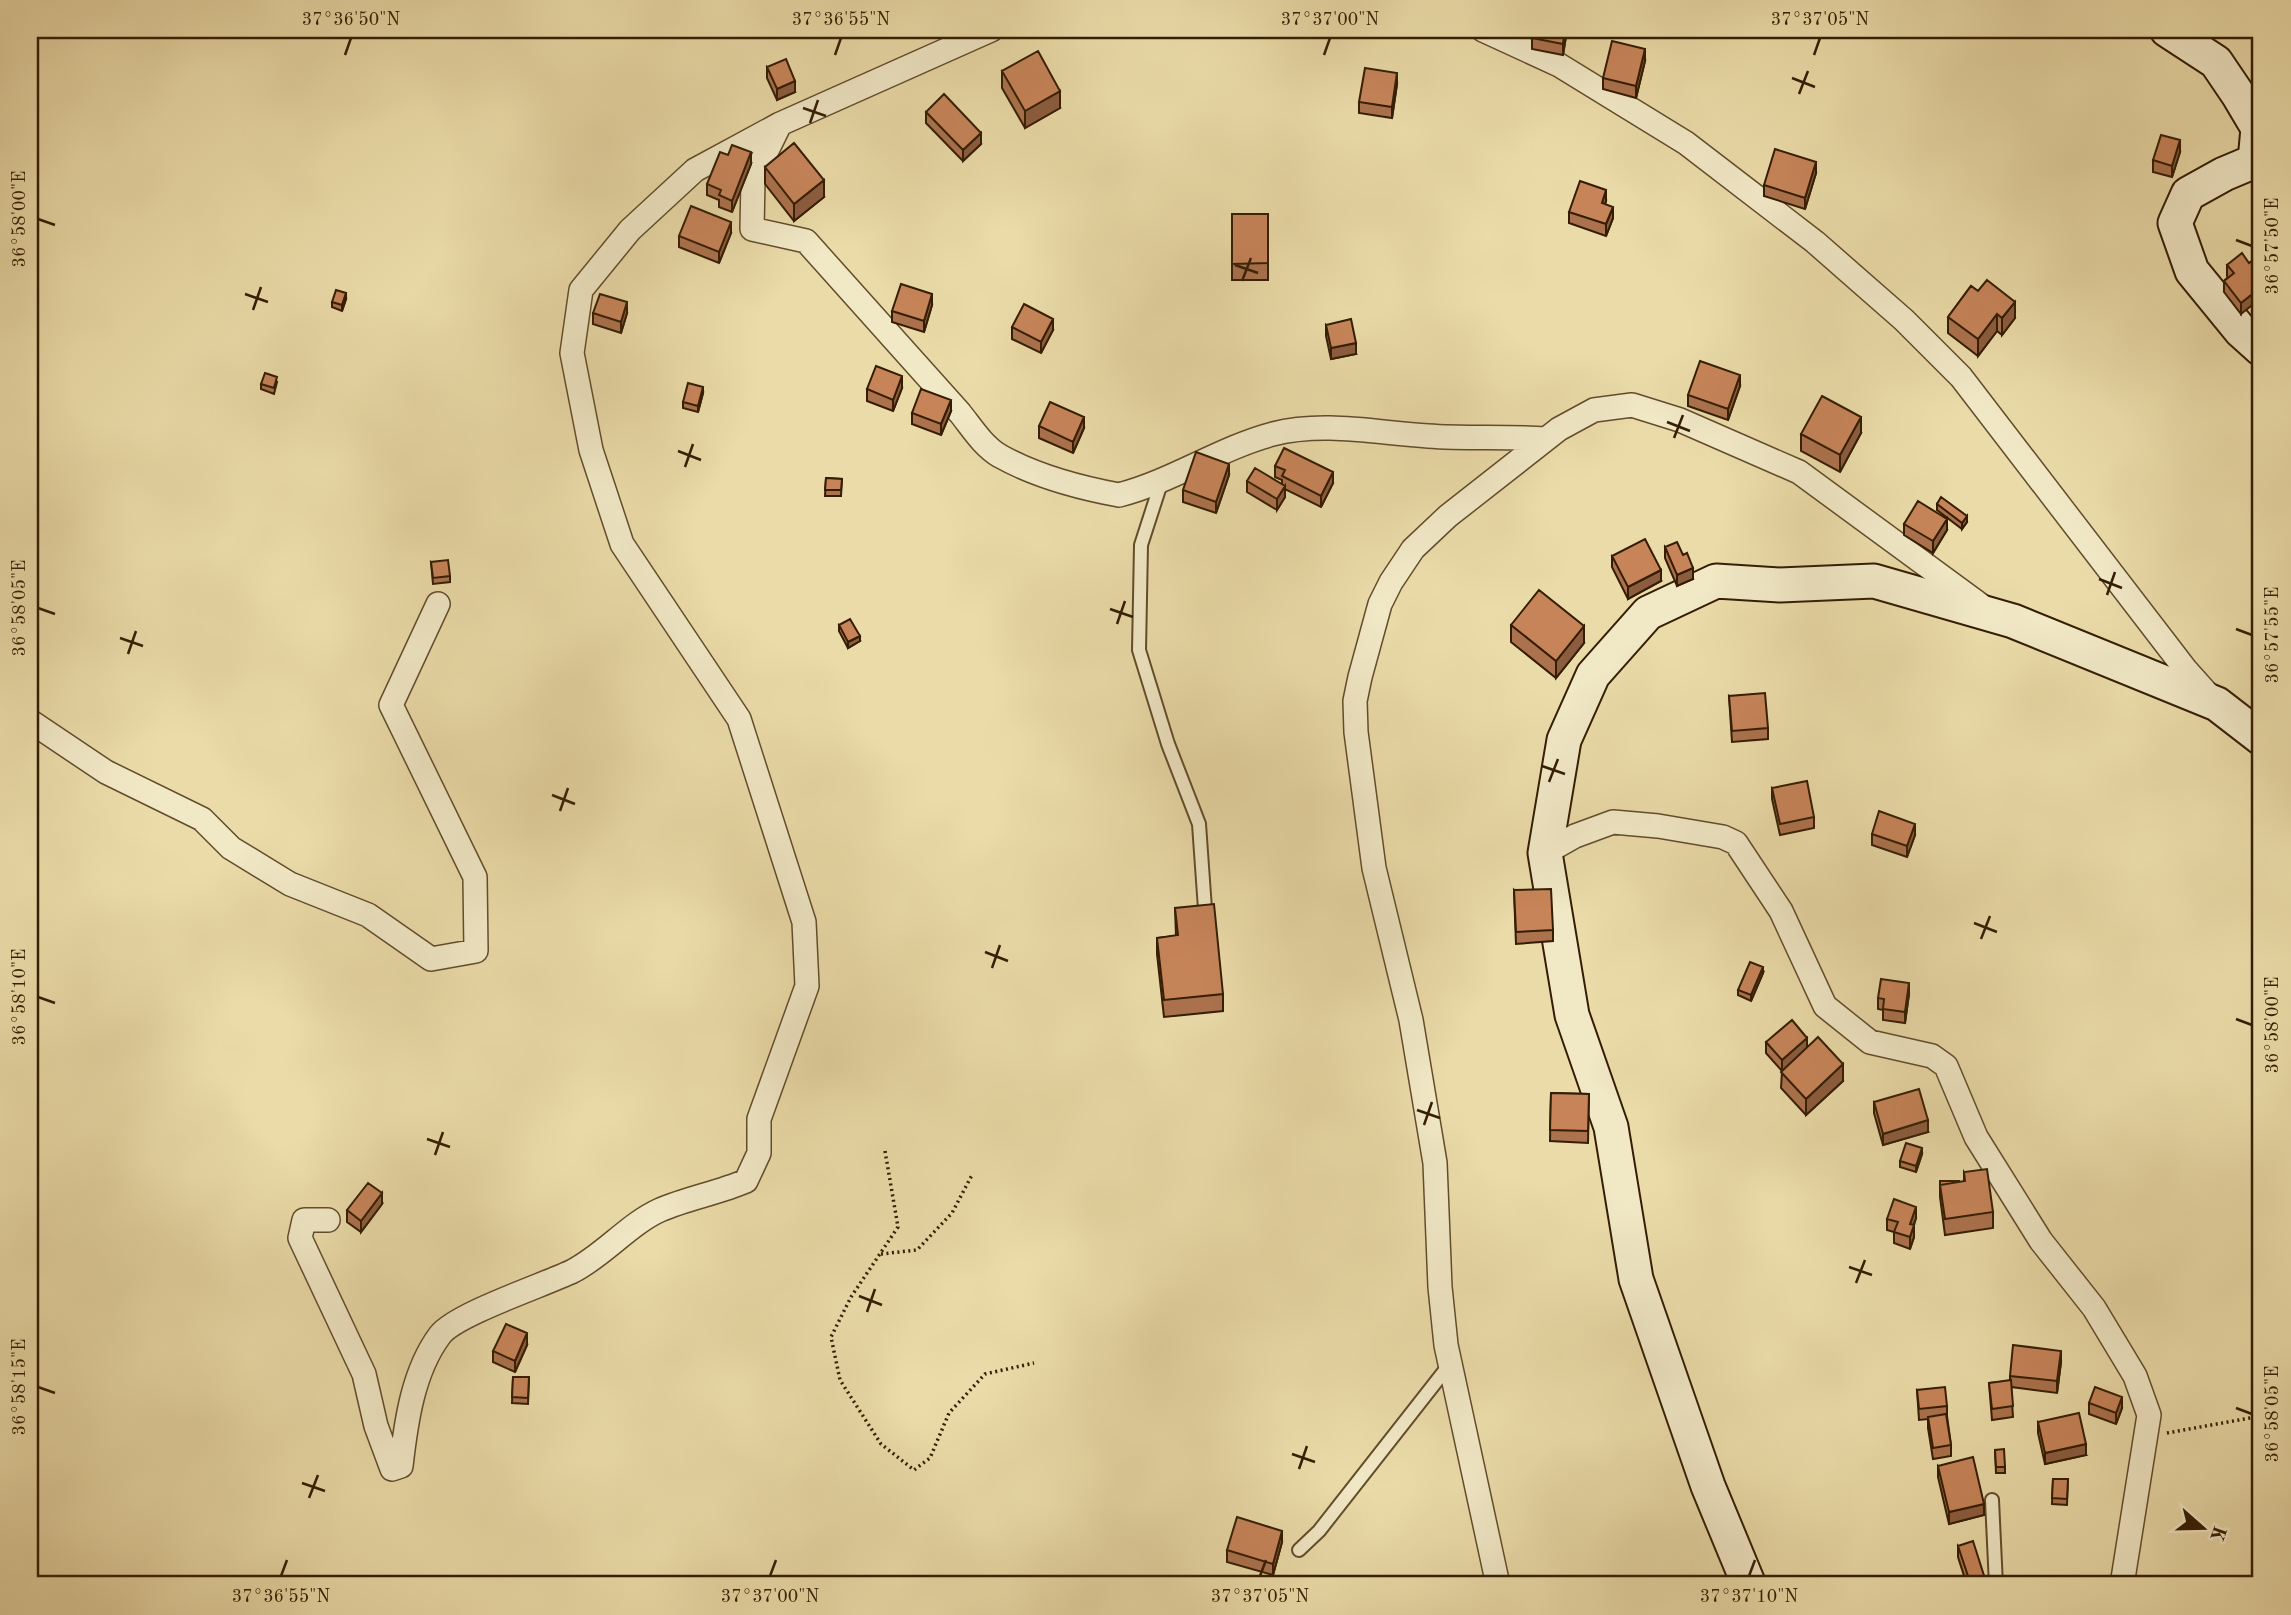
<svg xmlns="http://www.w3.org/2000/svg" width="2291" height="1615" font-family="'Old Standard TT',serif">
<rect width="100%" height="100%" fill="#eadba8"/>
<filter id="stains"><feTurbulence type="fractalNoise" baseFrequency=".00286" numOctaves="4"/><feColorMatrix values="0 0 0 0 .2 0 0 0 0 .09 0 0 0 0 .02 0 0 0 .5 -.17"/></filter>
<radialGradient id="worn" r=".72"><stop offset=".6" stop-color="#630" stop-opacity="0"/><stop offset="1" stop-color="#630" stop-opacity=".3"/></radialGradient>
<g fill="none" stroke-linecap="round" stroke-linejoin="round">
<!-- lane casing -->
<g stroke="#624c2c" stroke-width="16">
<path id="lane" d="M1162,480L1141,545L1139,650L1168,744L1199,824L1205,909
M1992,1500L1996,1585
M1299,1550L1319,1531L1450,1364"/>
</g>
<!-- street casing -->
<g stroke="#624c2c" stroke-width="26">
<path id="street" d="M1483,30L1559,65L1686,143L1815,242L1904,320L1961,377L2186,670L2212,699
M780,124L753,179L752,229L806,241L960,413C972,428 983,446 1000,456C1034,475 1081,488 1119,495C1173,481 1220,448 1273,434C1324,421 1377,433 1428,436C1467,439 1506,436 1546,439
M30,721L106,772L202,819L231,848L290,884L368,915L431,959L476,951L475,877L391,705L438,604
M1545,853L1575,836L1613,822L1658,826L1723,837L1736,843L1781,911L1825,1006L1870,1042L1932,1056L1946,1066L1976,1137L2041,1241L2094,1308L2135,1376L2149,1415L2122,1585
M328,1220H304L300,1238L364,1374L376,1426L392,1469L401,1466C406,1422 413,1371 440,1335C456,1314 544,1285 573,1271C604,1255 629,1224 660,1210C688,1198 718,1193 746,1181L759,1153V1119L807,986L804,922L739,719L622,544L591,450L572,353L581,290L630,230L695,170L780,124L991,30
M1498,1585L1446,1345L1440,1287L1435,1163L1411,1020L1374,868L1356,732L1355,701L1360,677L1380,604L1391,582L1413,549L1448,516L1559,429L1594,410L1632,405L1680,420L1799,472L1979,604"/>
</g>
<!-- secondary casing -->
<g stroke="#341d03" stroke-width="37">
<path id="secondary" d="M2167,30L2216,62L2239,96L2258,128L2255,161L2224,174L2188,194L2175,223L2192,271L2241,331L2261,349
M1749,1585L1708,1486L1636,1279L1611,1127L1572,1015L1545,853L1564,740L1593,675L1648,613L1716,581L1780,585L1874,581L2013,621L2217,704L2261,738"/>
</g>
<!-- path -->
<path stroke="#341d03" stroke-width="3.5" stroke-dasharray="2 3.5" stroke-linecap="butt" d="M885,1151L898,1227L851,1297L831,1337L840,1380L881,1444L914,1470L930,1458L949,1413L985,1374L1034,1363
M881,1254L917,1250L952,1213L972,1175
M2167,1433L2261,1416"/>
<!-- lane -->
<use href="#lane" stroke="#f1e8c6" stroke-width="12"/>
<!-- street -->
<use href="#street" stroke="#f1e8c6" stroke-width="23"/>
<!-- secondary -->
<use href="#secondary" stroke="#f1e8c6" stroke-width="33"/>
</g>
<!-- wall -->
<path fill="#ab724d" stroke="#341d03" stroke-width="2" d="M1534,30H1567L1563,55L1532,49V38Z
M1645,61L1636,98L1603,89V78Z
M767,67L795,92L777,100L767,78Z
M1002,71L1060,108L1025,128L1002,88Z
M1397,84L1392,118L1359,113V102Z
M926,112L981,144L963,161L926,123Z
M2180,152L2172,177L2153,172V160Z
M751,164L732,212L719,207V200L707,195V184Z
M765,167L824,197L794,221L765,184Z
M1816,173L1805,209L1764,196V185Z
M1606,201L1605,204L1613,218L1606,236L1569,223V212Z
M1232,214H1268V280H1232Z
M731,233L719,263L679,247V236Z
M2249,263L2241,314L2224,292V281L2228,277L2227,276V265Z
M1971,286L2015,318L2002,335L1997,331L1978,356L1948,333V317Z
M346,299L342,311L332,307V302Z
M932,305L924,332L892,322V311Z
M593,313H627L621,333L593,324Z
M1326,325L1356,354L1331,359L1326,336Z
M1012,327L1053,330L1041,353L1012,339Z
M277,382L274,394L261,389V384Z
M1740,386L1728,420L1688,406V395Z
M902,388L893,411L867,401V389Z
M703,393L698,412L683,408V402Z
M951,411L941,435L912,424V413Z
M1039,426L1084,428L1073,453L1039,438Z
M1861,433L1840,472L1801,451V434Z
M1275,466L1333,483L1321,507L1285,489V497L1277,510L1247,492V481L1282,485V480L1275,477Z
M1229,475L1216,513L1183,502V490Z
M826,478L842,479L841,496H825Z
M1937,504L1967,522L1962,529L1937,510Z
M1904,524L1947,530L1933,553L1904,535Z
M1665,547L1693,579L1677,586L1665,558Z
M1612,556L1661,581L1628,599L1612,567Z
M431,562L450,576V582L433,584Z
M839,625L860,641L848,648L839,631Z
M1511,625L1584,643L1556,678L1511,642Z
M1729,696L1768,728V739L1732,742Z
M1772,788L1814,817V828L1780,835L1772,799Z
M1872,834L1915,835L1907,857L1872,845Z
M1514,890L1553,930V941L1516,944Z
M1175,908L1223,994V1011L1164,1017L1157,954V938L1176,936Z
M1763,973L1751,1001L1738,995V990Z
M1909,994L1905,1023L1883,1020V1010L1878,1009V998Z
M1766,1042L1807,1047L1843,1081L1806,1115L1781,1088L1782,1071L1766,1053Z
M1551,1093L1589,1094L1588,1143L1550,1141Z
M1874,1102L1928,1132L1883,1145L1874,1113Z
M1922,1154L1916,1172L1900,1167V1161Z
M1964,1172L1993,1212V1228L1945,1235L1940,1197V1181L1964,1182Z
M382,1204L361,1232L347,1222V1210Z
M1916,1218L1914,1225V1237L1910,1249L1894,1243V1232L1887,1230V1219Z
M527,1345L515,1372L493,1362V1351Z
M2061,1362L2057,1393L2011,1387L2013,1417L1992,1420L1989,1383L2010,1381V1376Z
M513,1377H529L528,1404L512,1403Z
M1917,1390L1947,1406V1416L1951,1445V1456L1933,1459L1928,1428V1419L1919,1420Z
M2089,1403L2122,1408L2116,1424L2089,1414Z
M2038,1422L2086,1455L2045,1464L2038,1433Z
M1995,1450L2005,1467V1473H1996Z
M1938,1466L1984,1515L1949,1524L1938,1477Z
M2053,1479H2068L2067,1505L2052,1504Z
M1282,1542L1273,1575L1227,1562V1550Z
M1958,1546L1987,1585H1967L1958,1557Z"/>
<!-- shaded-wall -->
<path fill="#8b5c3e" stroke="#341d03" stroke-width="2" d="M1565,30H1567L1563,55V44Z
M1645,49V61L1636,98V86Z
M1397,73V84L1392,118V107Z
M795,81V92L777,100V89Z
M1060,91V108L1025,128V111Z
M981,133V144L963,161V150Z
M2180,140V152L2172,177V166Z
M751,152V164L732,212V201Z
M1816,162V173L1805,209V198Z
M824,180V197L794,221V204Z
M1606,190V201L1602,214V203Z
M1613,207V218L1606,236V224Z
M731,222V233L719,263V252Z
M2261,287V298L2241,314V303Z
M346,293V299L342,311V305Z
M932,294V305L924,332V321Z
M627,302V313L621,333V322Z
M2015,302V318L2002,335V318Z
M1997,314V331L1978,356V339Z
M1053,319V330L1041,353V342Z
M1356,343V354L1331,359V348Z
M1740,375V386L1728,420V409Z
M902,376V388L893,411V400Z
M703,387V393L698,412V406Z
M951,400V411L941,435V424Z
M1084,417V428L1073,453V442Z
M1861,417V433L1840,472V455Z
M1229,464V475L1216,513V502Z
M1333,472V483L1321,507V496Z
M1285,486V497L1277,510V499Z
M1967,516V522L1962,529V523Z
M1947,519V530L1933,553V541Z
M1693,568V579L1677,586V575Z
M1661,570V581L1628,599V587Z
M1584,626V643L1556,678V661Z
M860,636V641L848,648V642Z
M1915,824V835L1907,857V846Z
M1763,967V973L1751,1001V995Z
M1909,983V994L1905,1023V1012Z
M1807,1038V1050L1782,1072V1060Z
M1843,1064V1081L1806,1115V1099Z
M1928,1120V1132L1883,1145V1134Z
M1922,1148V1154L1916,1172V1166Z
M382,1193V1204L361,1232V1221Z
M1916,1207V1218L1910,1235V1224Z
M1914,1225V1237L1910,1249V1237Z
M527,1333V1345L515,1372V1361Z
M2061,1351V1362L2057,1393V1381Z
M2122,1397V1408L2116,1424V1413Z
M2086,1444V1455L2045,1464V1453Z
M1984,1504V1515L1949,1524V1512Z
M1282,1531V1542L1273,1575V1564Z"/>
<!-- building -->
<path fill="#c78459" stroke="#341d03" stroke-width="2" d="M1534,30H1565L1563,44L1532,38Z
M1612,41L1645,49L1636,86L1603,78Z
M1038,51L1060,91L1025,111L1002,71Z
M786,59L795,81L777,89L767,67Z
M1365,68L1397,73L1392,107L1359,102Z
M944,94L981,133L963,150L926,112Z
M2161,135L2180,140L2172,166L2153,160Z
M794,143L824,180L794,204L765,167Z
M732,145L751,152L732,201L719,195L721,190L707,184L720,152L728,155Z
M1775,149L1816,162L1805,198L1764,185Z
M1580,181L1606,190L1602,203L1613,207L1606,224L1569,212Z
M691,206L731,222L719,252L679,236Z
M1232,214H1268V263L1232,264Z
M2242,253L2249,263L2260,255L2261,256V287L2241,303L2224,281L2234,273L2227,265Z
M1987,280L2015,302L2002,318L1997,314L1978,339L1948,317L1971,286L1978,291Z
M901,284L932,294L924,321L892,311Z
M336,290L346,293L342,305L332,302Z
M600,294L627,302L621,322L593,313Z
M1024,304L1053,319L1041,342L1012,327Z
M1351,319L1356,343L1331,348L1326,325Z
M1700,361L1740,375L1728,409L1688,395Z
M876,366L902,376L893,400L867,389Z
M265,373L277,377L274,388L261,384Z
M688,383L703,387L698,406L683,402Z
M921,389L951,400L941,424L912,413Z
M1822,396L1861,417L1840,455L1801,434Z
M1050,402L1084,417L1073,442L1039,426Z
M1284,448L1333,472L1321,496L1282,476L1285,470L1275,466Z
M1196,452L1229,464L1216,502L1183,490Z
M1255,468L1285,486L1277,499L1247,481Z
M826,478L842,479L841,490H825Z
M1941,497L1967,516L1962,523L1937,504Z
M1918,501L1947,519L1933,541L1904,524Z
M1645,539L1661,570L1628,587L1612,556Z
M1677,542L1683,555L1687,553L1693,568L1677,575L1665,547Z
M448,560L450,576L433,578L431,562Z
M1539,590L1584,626L1556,661L1511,625Z
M850,619L860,636L848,642L839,625Z
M1765,693L1768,728L1732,731L1729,696Z
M1807,781L1814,817L1780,824L1772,788Z
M1879,811L1915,824L1907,846L1872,834Z
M1551,889L1553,930L1516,932L1514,890Z
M1214,904L1223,994L1164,1000L1157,938L1178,935L1175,908Z
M1750,962L1763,967L1751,995L1738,990Z
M1881,979L1909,983L1905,1012L1883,1009L1884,999L1878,998Z
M1792,1020L1807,1038L1782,1060L1766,1042Z
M1818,1037L1843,1064L1806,1099L1781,1072Z
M1919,1089L1928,1120L1883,1134L1874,1102Z
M1551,1093L1589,1094L1588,1131L1550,1130Z
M1906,1143L1922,1148L1916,1166L1900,1161Z
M1987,1169L1993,1212L1945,1219L1940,1185L1965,1181L1964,1172Z
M1940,1181H1959V1182L1940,1185V1192Z
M368,1183L382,1193L361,1221L347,1210Z
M1894,1199L1916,1207L1910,1224L1914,1225L1910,1237L1894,1232L1898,1222L1887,1219Z
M506,1324L527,1333L515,1361L493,1351Z
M2013,1345L2061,1351L2057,1381L2010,1376Z
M513,1377H529L528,1398L512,1397Z
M2011,1380L2013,1406L1992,1409L1989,1383Z
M1945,1387L1947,1406L1919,1409L1917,1390Z
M2095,1387L2122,1397L2116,1413L2089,1403Z
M2079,1413L2086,1444L2045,1453L2038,1422Z
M1946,1414L1951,1445L1933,1448L1928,1417Z
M2004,1449L2005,1467H1996L1995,1450Z
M1973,1457L1984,1504L1949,1512L1938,1466Z
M2053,1479H2068L2067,1499L2052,1498Z
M1237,1517L1282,1531L1273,1564L1227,1550Z
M1973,1541L1987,1585H1971L1958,1546Z"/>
<!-- ticks -->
<path fill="none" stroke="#341d03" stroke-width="2.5" d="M345,55L351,38M835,55L841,38M1324,55L1330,38M1814,55L1820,38M1792,78L1815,87M1799,94L1808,71M803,108L826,116M810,123L818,100M38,219L55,225M2236,240L2252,246M1235,265L1258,273M1242,281L1251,258M245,294L268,302M253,310L261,287M1667,422L1690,431M1674,438L1683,415M678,451L701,460M685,467L693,444M2099,579L2122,588M2107,595L2115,572M38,608L55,614M1110,609L1133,617M1117,624L1125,601M2236,629L2252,635M120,638L143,646M128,654L136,631M1542,766L1565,774M1549,782L1558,759M552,795L575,804M560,811L568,788M1974,923L1997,932M1981,939L1990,916M985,952L1008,961M992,968L1000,945M38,997L55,1003M2236,1019L2252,1025M1417,1110L1440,1118M1424,1125L1432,1102M427,1139L450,1147M435,1155L443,1132M1849,1267L1872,1275M1856,1283L1865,1260M859,1296L882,1305M867,1312L875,1289M38,1387L55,1393M2236,1408L2252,1414M1292,1454L1315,1462M1299,1469L1307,1446M302,1483L325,1491M309,1498L318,1475M281,1576L287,1560M770,1576L776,1560M1260,1576L1266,1560M1749,1576L1755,1560"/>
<!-- margin -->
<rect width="2291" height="1615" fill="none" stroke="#eadba8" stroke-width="77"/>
<!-- north arrow -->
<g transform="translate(2203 1528) rotate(110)" stroke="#f1e8c6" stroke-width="5" paint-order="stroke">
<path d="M0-5L12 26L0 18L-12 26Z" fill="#341d03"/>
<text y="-10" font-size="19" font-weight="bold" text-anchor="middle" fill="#341d03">K</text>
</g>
<rect x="38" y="38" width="2214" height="1538" fill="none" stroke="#341d03" stroke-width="2.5"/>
<g font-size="18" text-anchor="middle" fill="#341d03">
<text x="351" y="25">37°36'50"N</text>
<text x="841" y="25">37°36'55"N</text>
<text x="1330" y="25">37°37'00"N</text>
<text x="1820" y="25">37°37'05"N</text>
<text transform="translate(19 219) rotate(-90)" y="6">36°58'00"E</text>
<text transform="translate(2272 246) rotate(-90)" y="6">36°57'50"E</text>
<text transform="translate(19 608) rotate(-90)" y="6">36°58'05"E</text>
<text transform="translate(2272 635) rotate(-90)" y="6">36°57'55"E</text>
<text transform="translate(19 997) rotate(-90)" y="6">36°58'10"E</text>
<text transform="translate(2272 1025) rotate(-90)" y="6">36°58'00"E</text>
<text transform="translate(19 1387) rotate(-90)" y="6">36°58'15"E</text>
<text transform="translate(2272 1414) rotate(-90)" y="6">36°58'05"E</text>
<text x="281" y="1602">37°36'55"N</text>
<text x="770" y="1602">37°37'00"N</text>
<text x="1260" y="1602">37°37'05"N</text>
<text x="1749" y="1602">37°37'10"N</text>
</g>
<rect width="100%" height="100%" filter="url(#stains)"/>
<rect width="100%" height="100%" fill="url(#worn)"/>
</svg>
